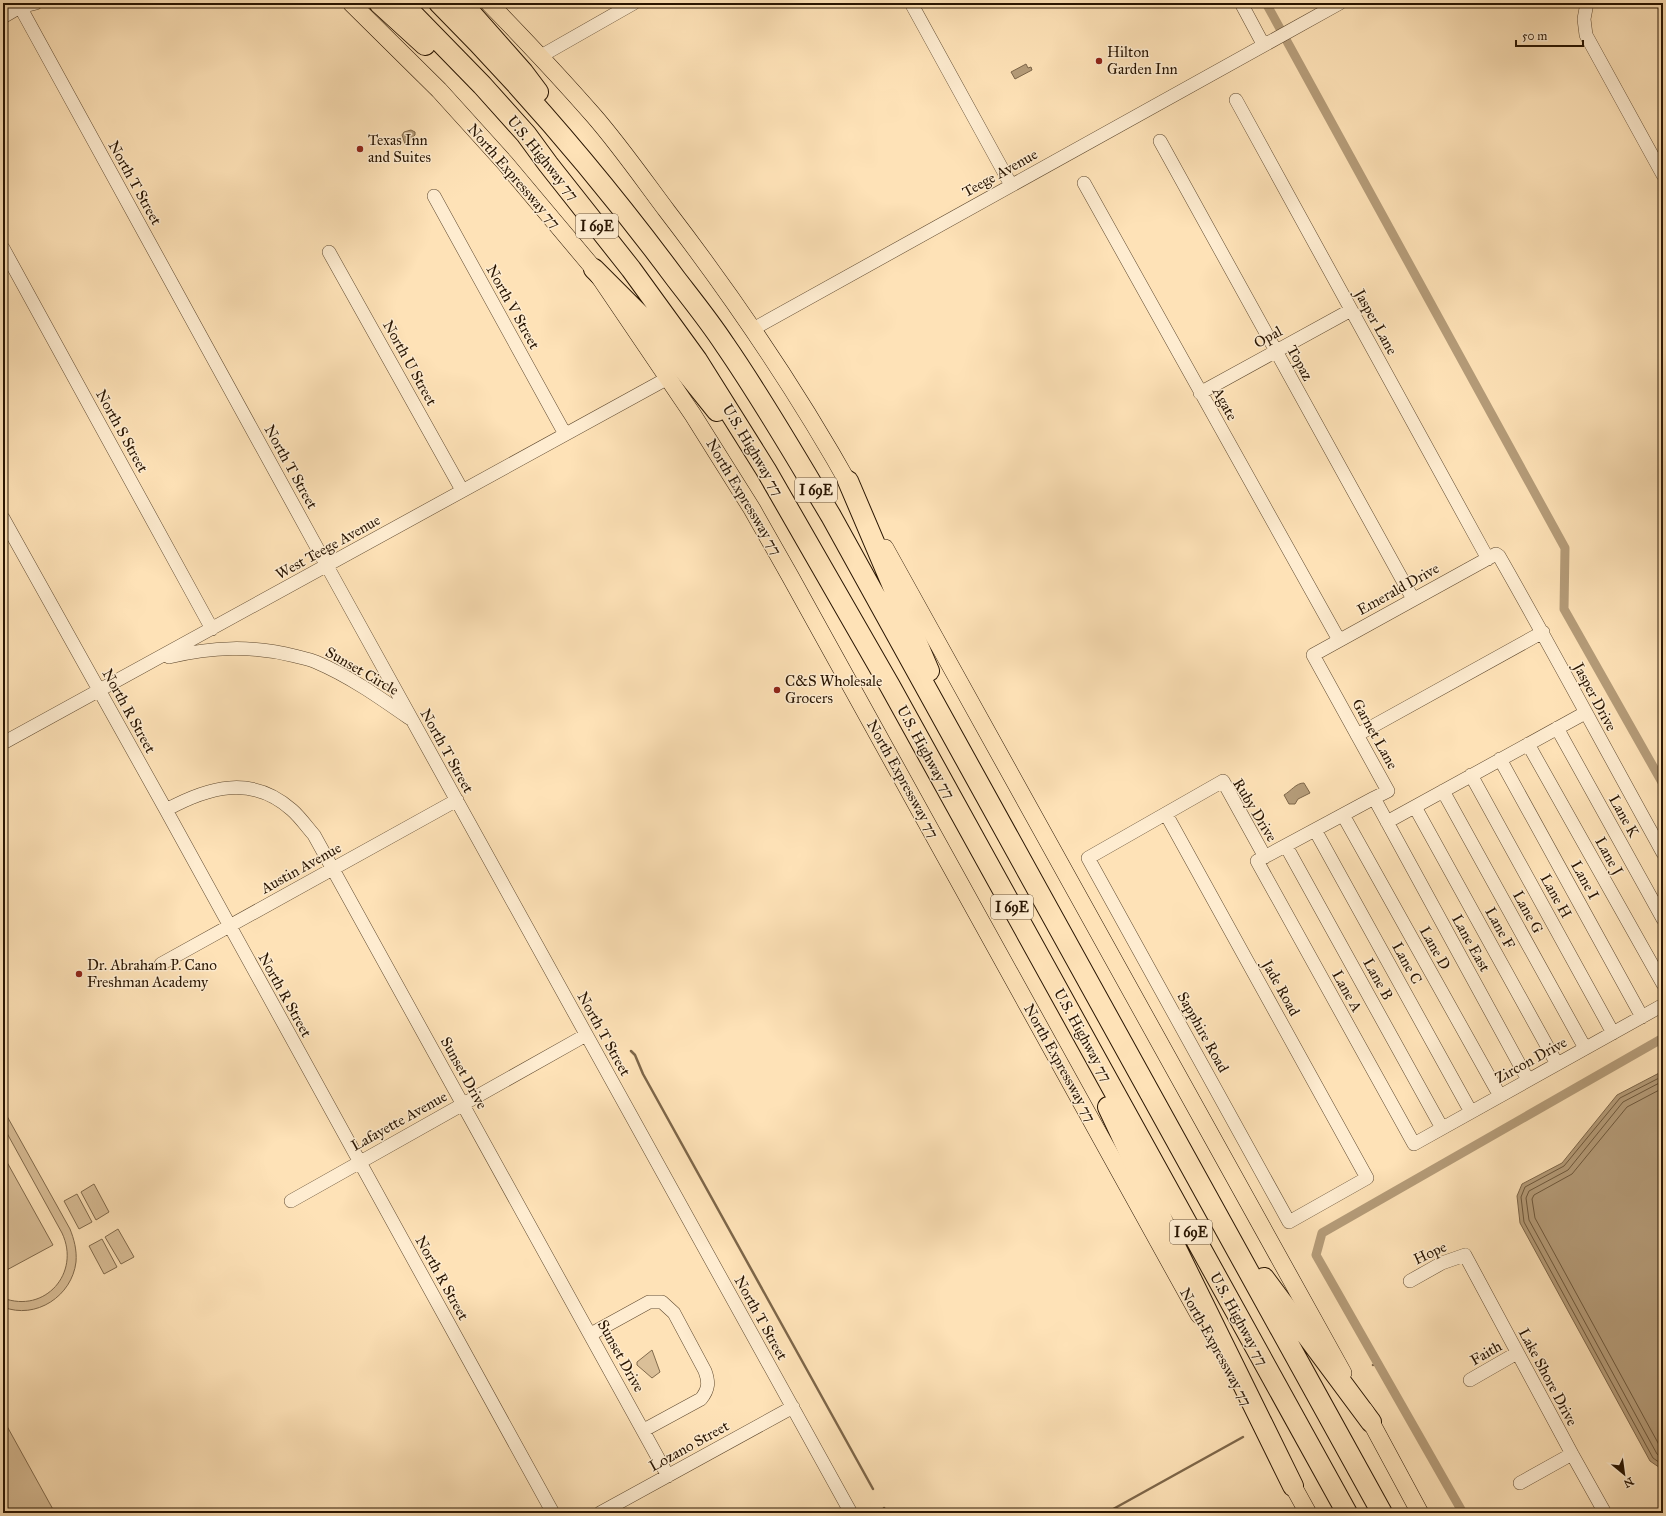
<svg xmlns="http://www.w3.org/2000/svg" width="1666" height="1516" font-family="'IM FELL Great Primer',serif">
<rect width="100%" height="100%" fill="#fee2b7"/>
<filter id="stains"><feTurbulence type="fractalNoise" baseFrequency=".005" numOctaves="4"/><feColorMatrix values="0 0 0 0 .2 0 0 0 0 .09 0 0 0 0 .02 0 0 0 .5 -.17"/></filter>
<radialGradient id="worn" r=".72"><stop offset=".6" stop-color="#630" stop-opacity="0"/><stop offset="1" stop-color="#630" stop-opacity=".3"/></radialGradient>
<!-- green -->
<path fill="#dabf98" stroke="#816a4c" d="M3,1109L70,1229C74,1239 77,1250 76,1262C72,1296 36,1320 3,1307V1298C45,1314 81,1273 62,1233L3,1126Z
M3,1155L53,1245L3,1272Z
M94,1184L109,1212L96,1220L81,1192Z
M77,1194L92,1222L79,1229L64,1201Z
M118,1229L134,1257L121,1264L105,1237Z
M102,1239L117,1267L104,1274L89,1246Z
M652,1350L660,1372L652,1378L637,1365V1362Z
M3,1419L55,1513H3Z"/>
<!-- water -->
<path fill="#b59c79" stroke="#7d6649" d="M1026,64L1028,68L1031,67L1032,70L1015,79L1011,72Z
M411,130L415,132V135L405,144L402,135L404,132Z
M1304,783L1310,793L1298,799L1295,804H1289L1284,795C1291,791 1296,783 1304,783Z
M1663,1071V1470L1650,1461L1520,1223L1517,1196L1522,1184L1562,1163L1617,1095Z"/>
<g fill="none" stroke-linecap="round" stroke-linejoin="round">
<!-- shore -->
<path stroke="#6e583c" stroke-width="1" d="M1663,1076L1620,1098L1564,1166L1525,1187L1521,1197L1524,1222L1653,1458L1663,1465
M1663,1081L1623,1102L1568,1170L1529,1191L1526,1198L1529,1220L1657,1454L1663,1459
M1663,1088L1627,1107L1572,1174L1534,1195L1532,1199L1535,1218L1663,1452"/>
<!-- stream -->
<path stroke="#7d6649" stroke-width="2.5" d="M631,1051L635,1055L643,1074L873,1489
M1373,1365L1377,1363
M884,1508L887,1513
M1106,1513L1243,1437"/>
<!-- canal -->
<path stroke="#b59c79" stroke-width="9" d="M1266,3L1565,548L1564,609L1663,784
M1463,1513L1316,1255L1322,1233L1663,1038"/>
<!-- minor casing -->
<g stroke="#5e482e" stroke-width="14">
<path id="minor" d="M18,3L327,566L851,1513
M911,3L1011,185
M1241,3L1263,44
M1587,3L1584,19L1586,35L1663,175
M3,17L20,7L36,3
M541,56L634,3
M1236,100L1488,559
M1160,141L1413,599
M1084,183L1339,640
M434,196L565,434
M3,248L212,629
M329,252L462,490
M753,329L1340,3
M1200,393L1351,310
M3,518L166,810L553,1513
M169,657C212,647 252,645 295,656C302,658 309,659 316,662C349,676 379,697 409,718
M1557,728L1663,919
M1357,735L1543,632
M3,743L668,378
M1528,744L1663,984
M1500,759L1642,1017
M1471,775L1613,1033
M1443,791L1585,1048
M1374,798L1257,861L1414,1144L1663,1005
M1415,807L1557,1064
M166,810C208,787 252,774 292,810C300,817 307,827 314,835L668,1476
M1166,814L1367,1178L1289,1222L1088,858L1223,781L1265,857
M1343,815L1500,1096
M1387,822L1585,713
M1315,830L1471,1112
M1286,846L1442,1128
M161,964L457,800
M1528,1080L1374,798L1388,791L1313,655L1496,554L1499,556C1555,654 1608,754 1663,853
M291,1201L586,1035
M1410,1281L1442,1263L1465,1255L1572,1454L1605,1513
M591,1334L649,1302H662L674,1313L705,1371C709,1382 709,1389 701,1399L644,1430
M1470,1380L1517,1353
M1520,1483L1572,1454
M600,1513L793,1407"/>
</g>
<!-- major casing -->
<g stroke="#281400" stroke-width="18">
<path id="major" d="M351,3L439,90L505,163L594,269L693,415L752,509L790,576L1199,1315
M489,3C525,40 560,77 594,116C620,146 643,179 667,211C736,301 799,394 854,493
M885,548L1343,1373
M1365,1411L1420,1513
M1287,1475L1308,1513"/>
</g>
<!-- highway casing -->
<g stroke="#281400" stroke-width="22">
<path id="highway" d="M379,3L425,45
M402,3L482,85L526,134L548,164L631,269L697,360L766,470L890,686L1347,1513
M439,3C525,89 604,182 676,279C693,301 710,322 725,345C763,400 797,459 831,516L1382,1513
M462,3L523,72L538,92
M594,269L640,315L717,411
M848,481L929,671
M1108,1107L1139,1173L1293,1486
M1264,1278L1371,1422"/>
</g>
<!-- minor -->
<use href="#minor" stroke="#feecd0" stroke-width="13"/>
<!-- major -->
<use href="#major" stroke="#fee2b7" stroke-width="17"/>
<!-- highway -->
<use href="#highway" stroke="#fee2b7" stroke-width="20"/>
</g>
<!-- markers -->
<g fill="#8f2418" stroke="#feecd0" stroke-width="1.5">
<circle cx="1099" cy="61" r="4"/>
<circle cx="360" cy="149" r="4"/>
<circle cx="777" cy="690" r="4"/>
<circle cx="79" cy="974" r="4"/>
</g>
<g text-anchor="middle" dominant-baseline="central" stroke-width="3" stroke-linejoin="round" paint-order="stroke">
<!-- shield labels -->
<g fill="#feecd0" stroke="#68553e" stroke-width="1">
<rect x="576" y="214" width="42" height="24" rx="3"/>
<rect x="795" y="478" width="42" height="24" rx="3"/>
<rect x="991" y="895" width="42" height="24" rx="3"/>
<rect x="1170" y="1220" width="42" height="24" rx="3"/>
</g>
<g font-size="14" font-weight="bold" fill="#281400">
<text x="597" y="226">I 69E</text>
<text x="816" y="490">I 69E</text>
<text x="1012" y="907">I 69E</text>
<text x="1191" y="1232">I 69E</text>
</g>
<!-- poi labels -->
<g font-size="15" fill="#281400" stroke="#feecd0" text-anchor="start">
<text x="1107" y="52">Hilton<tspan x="1107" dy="17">Garden Inn</tspan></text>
<text x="368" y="140">Texas Inn<tspan x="368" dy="17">and Suites</tspan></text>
<text x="785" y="681">C&amp;S Wholesale<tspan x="785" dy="17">Grocers</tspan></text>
<text x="87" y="965">Dr. Abraham P. Cano<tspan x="87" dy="17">Freshman Academy</tspan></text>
</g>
<!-- street labels -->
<g font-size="15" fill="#281400" stroke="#feecd0">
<text transform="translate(543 158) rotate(51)">U.S. Highway 77</text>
<text transform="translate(1000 173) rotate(-29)">Teege Avenue</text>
<text transform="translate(514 176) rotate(49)">North Expressway 77</text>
<text transform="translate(135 183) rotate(61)">North T Street</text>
<text transform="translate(513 307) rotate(61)">North V Street</text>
<text transform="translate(1376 322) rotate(61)">Jasper Lane</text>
<text transform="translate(1268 337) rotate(-29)">Opal</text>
<text transform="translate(410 363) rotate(61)">North U Street</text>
<text transform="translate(1300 363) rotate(61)">Topaz</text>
<text transform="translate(1225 404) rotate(61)">Agate</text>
<text transform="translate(122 431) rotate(61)">North S Street</text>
<text transform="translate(753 450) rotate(59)">U.S. Highway 77</text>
<text transform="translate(291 467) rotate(61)">North T Street</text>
<text transform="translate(744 497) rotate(59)">North Expressway 77</text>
<text transform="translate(328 547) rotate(-29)">West Teege Avenue</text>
<text transform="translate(1398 589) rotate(-29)">Emerald Drive</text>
<text transform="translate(362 671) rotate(30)">Sunset Circle</text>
<text transform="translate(1595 697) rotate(62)">Jasper Drive</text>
<text transform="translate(129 711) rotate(61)">North R Street</text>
<text transform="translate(1375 734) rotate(61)">Garnet Lane</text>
<text transform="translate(447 751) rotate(61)">North T Street</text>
<text transform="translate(926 752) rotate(61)">U.S. Highway 77</text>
<text transform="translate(903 779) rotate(61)">North Expressway 77</text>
<text transform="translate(1255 810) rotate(59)">Ruby Drive</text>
<text transform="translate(1624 816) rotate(61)">Lane K</text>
<text transform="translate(1609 856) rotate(61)">Lane J</text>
<text transform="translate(301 868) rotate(-29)">Austin Avenue</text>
<text transform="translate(1585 880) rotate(61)">Lane I</text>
<text transform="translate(1556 896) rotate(61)">Lane H</text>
<text transform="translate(1528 912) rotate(61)">Lane G</text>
<text transform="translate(1500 928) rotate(61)">Lane F</text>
<text transform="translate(1471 943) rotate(61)">Lane East</text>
<text transform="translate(1435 948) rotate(61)">Lane D</text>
<text transform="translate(1407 963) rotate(61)">Lane C</text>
<text transform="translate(1378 979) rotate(61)">Lane B</text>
<text transform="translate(1281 988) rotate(61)">Jade Road</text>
<text transform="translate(1347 991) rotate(61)">Lane A</text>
<text transform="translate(285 995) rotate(61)">North R Street</text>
<text transform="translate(1203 1032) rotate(61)">Sapphire Road</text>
<text transform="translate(604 1034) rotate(61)">North T Street</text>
<text transform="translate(1083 1035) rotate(61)">U.S. Highway 77</text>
<text transform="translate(1531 1060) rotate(-29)">Zircon Drive</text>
<text transform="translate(1060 1063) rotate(61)">North Expressway 77</text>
<text transform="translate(464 1073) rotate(61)">Sunset Drive</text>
<text transform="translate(399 1121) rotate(-29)">Lafayette Avenue</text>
<text transform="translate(1430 1253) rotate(-25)">Hope</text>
<text transform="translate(442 1278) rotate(61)">North R Street</text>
<text transform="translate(761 1318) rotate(61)">North T Street</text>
<text transform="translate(1239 1319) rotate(61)">U.S. Highway 77</text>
<text transform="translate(1216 1347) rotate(61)">North Expressway 77</text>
<text transform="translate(1486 1353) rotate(-30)">Faith</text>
<text transform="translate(621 1356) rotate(61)">Sunset Drive</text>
<text transform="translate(1548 1377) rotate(62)">Lake Shore Drive</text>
<text transform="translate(689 1446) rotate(-29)">Lozano Street</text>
</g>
</g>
<!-- margin -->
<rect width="1666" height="1516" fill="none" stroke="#fee2b7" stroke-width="16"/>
<rect x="4" y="4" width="1658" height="1508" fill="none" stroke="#281400" stroke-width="2"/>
<rect x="8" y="8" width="1650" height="1500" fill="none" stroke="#281400"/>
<!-- north arrow -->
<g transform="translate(1624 1474) rotate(151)" stroke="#feecd0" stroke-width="3" paint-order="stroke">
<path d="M0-3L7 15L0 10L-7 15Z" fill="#281400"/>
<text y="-6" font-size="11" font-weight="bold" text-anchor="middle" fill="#281400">N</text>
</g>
<!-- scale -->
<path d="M1516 40v6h67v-6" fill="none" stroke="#281400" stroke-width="2"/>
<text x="1522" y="40" font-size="12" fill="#281400" stroke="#feecd0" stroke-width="3" paint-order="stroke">50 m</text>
<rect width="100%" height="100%" filter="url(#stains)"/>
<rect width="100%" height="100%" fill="url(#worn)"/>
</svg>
